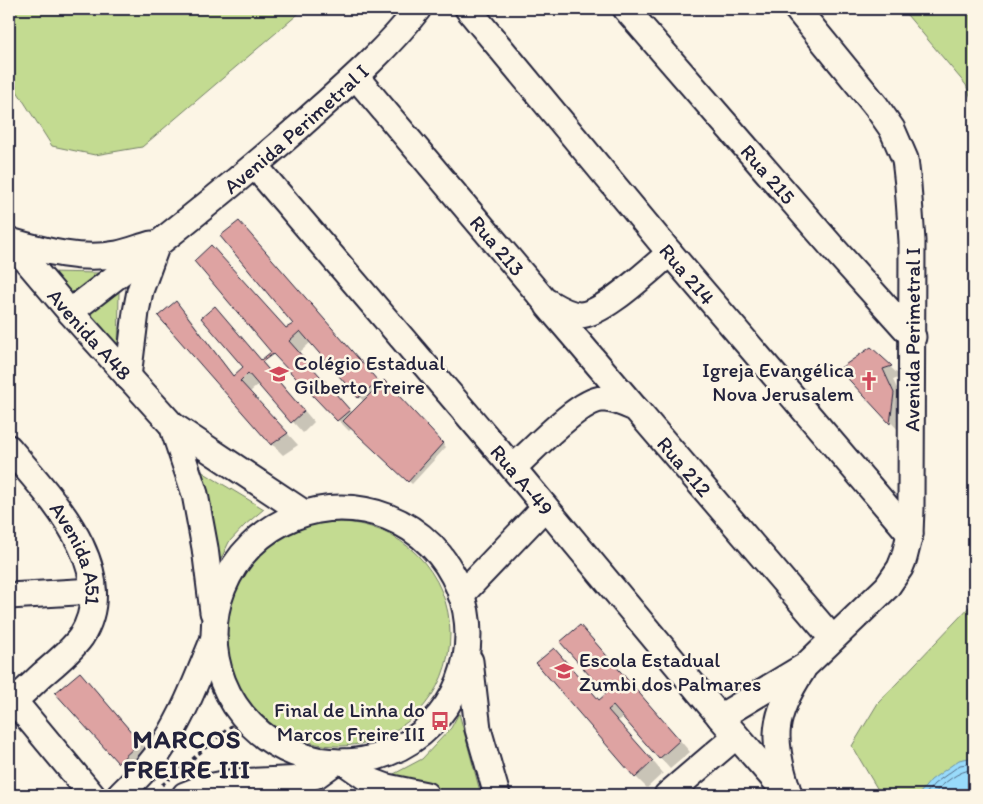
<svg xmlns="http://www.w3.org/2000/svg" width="983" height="804" font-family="Itim,sans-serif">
<rect width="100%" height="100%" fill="#fcf5e5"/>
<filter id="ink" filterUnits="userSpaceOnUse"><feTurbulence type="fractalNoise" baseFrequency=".02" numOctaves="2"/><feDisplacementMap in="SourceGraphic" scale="10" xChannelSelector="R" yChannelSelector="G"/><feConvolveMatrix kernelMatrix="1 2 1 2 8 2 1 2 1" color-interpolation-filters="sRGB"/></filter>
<g filter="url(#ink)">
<!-- green -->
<path fill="#c3db91" stroke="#727e66" d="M9,9H304L142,147L95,155L52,146L17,91L9,60Z
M902,9H974V106L966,85Z
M47,272L101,273L73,297Z
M119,291L118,359L86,315Z
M194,467L264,509L245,525L229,542L218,565Z
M226 634a112 112 0 1 1 224 0a112 112 0 1 1-224 0Z
M974,602V795H881L852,746L878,703Z
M459,713L481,795H456L392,775L422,759L451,728Z"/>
<!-- water -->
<path fill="#99dbfb" stroke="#6991ae" d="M974,757V795H921L920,793L931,780L959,760Z"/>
<!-- shadow -->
<path fill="#0003" fill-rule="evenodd" d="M239,222L381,385L384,382L446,447L412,484L352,428L349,431L273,353L286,329L294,324ZM311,342L364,402L353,413L299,353Z
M176,303L187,314L234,377L245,367L215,308L226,319L314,422L303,433L259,384L250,392L298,445L283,455L272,444Z
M871,349L901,377L893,380L905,405L901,433L841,369Z
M591,637L690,752L670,769L624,717L618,721L663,773L647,788L636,777L600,701L607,694Z
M90,684L150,753L130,773L57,693Z"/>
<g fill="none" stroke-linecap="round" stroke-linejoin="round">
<!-- shore -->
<path stroke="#526c88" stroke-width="1" d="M925,795L934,784L960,765L974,763
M933,795C943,783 958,771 974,769"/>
</g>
<!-- building -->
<path fill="#dea3a2" stroke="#22223b" d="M239,221L378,381L358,398L300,331L289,341L350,410L337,421L273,354L262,362L304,411L291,423L248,373L240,381L288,433L271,445L158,316L176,301L233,376L243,367L201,318L215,306L261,360L271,352L194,261L211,245L286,328L293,324L220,236Z
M871,347L892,366L883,369L894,393L890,424L839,369Z
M384,380L443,443L408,482L343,421Z
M580,625L680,740L659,759L613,706L608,710L653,761L635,778L536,663L554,648L599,700L606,694L560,642Z
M80,672L140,742L118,763L55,693Z"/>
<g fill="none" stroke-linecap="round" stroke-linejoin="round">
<!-- minor casing -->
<g stroke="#22223b" stroke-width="29">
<g id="minor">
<path id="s1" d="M468,9L670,253L910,534"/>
<path id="s2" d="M626,9L833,248L913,337"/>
<path id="s3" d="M356,77L544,300C555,306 567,315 580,315C604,314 650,269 670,253"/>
<path id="s4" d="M255,166L513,468L720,717L788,795"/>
<path id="s5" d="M9,240L70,312L172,425L304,513"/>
<path d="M10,241C44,251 82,261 117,254C129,252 140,247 151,244"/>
<path d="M548,306L634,407"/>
<path id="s6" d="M70,312C149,252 226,191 300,126C341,89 384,53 418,9"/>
<path d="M128,377L136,312L140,291L156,247"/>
<path d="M172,425L195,494L205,548L213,612"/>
<path id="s7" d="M9,448C49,496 123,570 81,637C71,651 56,663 43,674C32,684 21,696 9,704"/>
<path id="s8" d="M513,468C532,451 579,400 602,399C614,398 625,404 636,409L832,638"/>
<circle cx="341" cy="635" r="127"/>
<path d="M461,595L545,507"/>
<path d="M9,596L93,591"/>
<path d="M470,661L478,729L497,795"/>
<path d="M14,701L92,795"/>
<path id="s9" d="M720,717L805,666L887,587L900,568L904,558L910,534L911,509L912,241L908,185L905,159L892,129L876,106L797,9"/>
<path d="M344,762L371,781L387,787L426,795"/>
<path d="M788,791C771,739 772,717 802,671"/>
<path d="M120,795C136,779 153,763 165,743C186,710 199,674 214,638"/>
<path d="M185,795L203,788L234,782L306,779L317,775L335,762"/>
<path d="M667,795L736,736"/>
</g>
</g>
<!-- path -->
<path stroke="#22223b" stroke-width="3" stroke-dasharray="4 4" stroke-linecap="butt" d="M162,785L244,715"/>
<!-- minor -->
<use href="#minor" stroke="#fcf5e5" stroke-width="25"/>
</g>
</g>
<!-- icons -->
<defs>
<g id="school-bare" transform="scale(1.5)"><path d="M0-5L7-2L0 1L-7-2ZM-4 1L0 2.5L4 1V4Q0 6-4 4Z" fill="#d1495b" stroke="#fcf5e5" stroke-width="2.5" paint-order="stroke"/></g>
<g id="church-bare" transform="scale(1.5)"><path d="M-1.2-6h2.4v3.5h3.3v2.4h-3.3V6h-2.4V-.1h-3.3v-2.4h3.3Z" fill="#d1495b" stroke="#fcf5e5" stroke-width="2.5" paint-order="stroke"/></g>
<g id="bus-bare" transform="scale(1.5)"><path d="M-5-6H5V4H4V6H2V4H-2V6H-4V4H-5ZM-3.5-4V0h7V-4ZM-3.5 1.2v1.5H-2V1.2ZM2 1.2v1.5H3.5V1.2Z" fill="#d1495b" stroke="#fcf5e5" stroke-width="2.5" paint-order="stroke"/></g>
</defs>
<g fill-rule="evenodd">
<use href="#school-bare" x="279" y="374"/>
<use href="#church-bare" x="869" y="381"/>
<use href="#school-bare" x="564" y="671"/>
<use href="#bus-bare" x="440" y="721"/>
</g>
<g text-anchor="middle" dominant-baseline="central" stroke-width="5" stroke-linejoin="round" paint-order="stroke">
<!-- street labels -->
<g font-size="21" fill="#22223b" stroke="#fcf5e5">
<text stroke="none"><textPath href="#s6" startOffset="291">Avenida Perimetral I</textPath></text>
<text stroke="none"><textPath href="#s2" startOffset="218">Rua 215</textPath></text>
<text stroke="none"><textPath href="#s3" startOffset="220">Rua 213</textPath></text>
<text stroke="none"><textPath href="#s1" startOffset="344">Rua 214</textPath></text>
<text stroke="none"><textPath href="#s5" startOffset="124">Avenida A48</textPath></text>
<text stroke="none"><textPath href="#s9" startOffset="466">Avenida Perimetral I</textPath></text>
<text stroke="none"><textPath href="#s8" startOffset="225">Rua 212</textPath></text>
<text stroke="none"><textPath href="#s4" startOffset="412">Rua A-49</textPath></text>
<text stroke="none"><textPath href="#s7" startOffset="128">Avenida A51</textPath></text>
</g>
<!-- poi labels -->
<g font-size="21" fill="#22223b" stroke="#fcf5e5" text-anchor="start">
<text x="294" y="362">Colégio Estadual<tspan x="294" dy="24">Gilberto Freire</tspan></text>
<text x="854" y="369" text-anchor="end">Igreja Evangélica<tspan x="854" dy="24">Nova Jerusalem</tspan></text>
<text x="579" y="659">Escola Estadual<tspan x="579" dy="24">Zumbi dos Palmares</tspan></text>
<text x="425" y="709" text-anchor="end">Final de Linha do<tspan x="425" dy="24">Marcos Freire III</tspan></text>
</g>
<!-- district labels -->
<g font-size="26" font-weight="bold" letter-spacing="1" fill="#22223b" stroke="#fcf5e5">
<text x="187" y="739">MARCOS<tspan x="187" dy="30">FREIRE III</tspan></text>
</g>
</g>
<!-- margin -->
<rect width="983" height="804" fill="none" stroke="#fcf5e5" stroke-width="30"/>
<rect x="15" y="15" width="953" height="774" fill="none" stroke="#22223b" stroke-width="2" filter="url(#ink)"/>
</svg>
